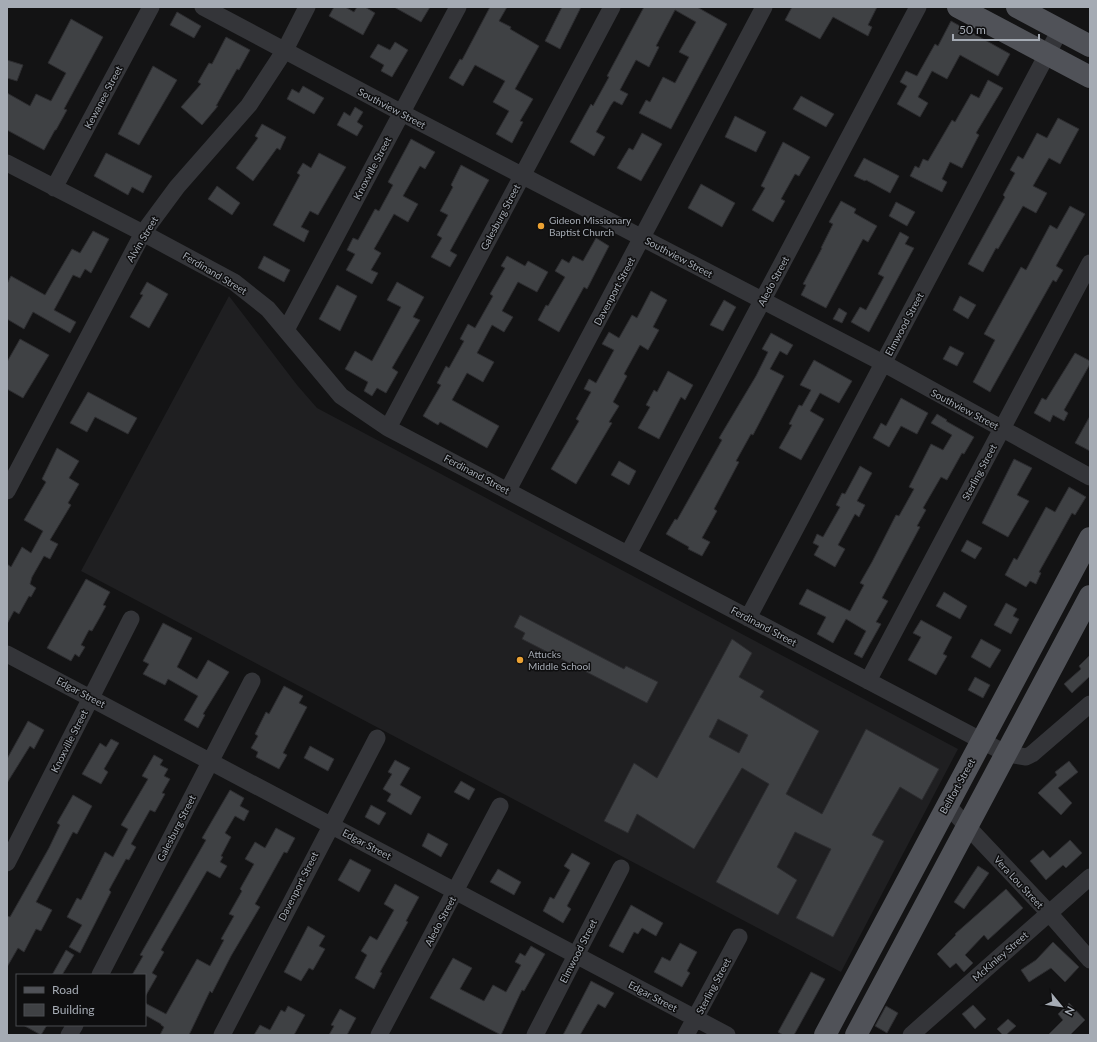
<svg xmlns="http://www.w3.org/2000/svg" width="1097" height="1042" font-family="Lato,sans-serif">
<rect width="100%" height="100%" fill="#131314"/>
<!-- built -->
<path fill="#1f1f21" d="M229,296L297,385L317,408L958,749L841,972L81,571Z"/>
<!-- building -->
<path fill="#3f4144" stroke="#2d2d30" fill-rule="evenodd" d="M334,7H345L354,12L357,7H365L375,13L363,35L329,16Z
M394,7H430L421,22Z
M490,7H507L499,21L511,27L510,29L539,46L515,89L533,99L520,121L523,122L512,143L496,134L509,111L493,102L505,81L475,65L463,86L449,78L460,59L462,60Z
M562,7H581L560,49L545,41Z
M644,7H697L727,24L671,129L639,113L646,100L650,102L663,77L675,83L689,57L679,52L696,22L675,10L656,46L659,47L649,67L636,60L620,90L628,94L622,105L614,101L611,105L596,132L605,137L594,156L570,142L591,104L593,106L609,77L607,76Z
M792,7H877L868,25L872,27L868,36L833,17L820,39L785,20Z
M177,12L201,26L194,38L170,25Z
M71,19L103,37L64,109L67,110L56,130H55L44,150L7,130V93L30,106L36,94L51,101L66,73L48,63Z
M951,21L1010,54L998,76L960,55L947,79L932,71L918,97L928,103L920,117L897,104L907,86L900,82L906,71L917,76L935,44L938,46Z
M226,37L250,50L239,70L237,69L216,106H218L202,125L181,107L201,84L198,82L209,63L212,64Z
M395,42L408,50L392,77L381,71L384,65L370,57L378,44L390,50Z
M7,60L23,65L17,81L7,78Z
M153,66L177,80L139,145L118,134Z
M988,80L1003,88L976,133L979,135L962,168L950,162L942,179L947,182L942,192L910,176L915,166L919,168L923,159L928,161L952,120L955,122L971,94L979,98Z
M303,86L324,98L314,114L287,99L292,89L299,93Z
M801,96L834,114L826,127L793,109Z
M355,107L363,112L357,122L363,126L357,136L337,125L344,112L350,116Z
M735,116L766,132L756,152L725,137Z
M1058,118L1079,129L1060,164L1049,158L1033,186L1047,193L1036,213L1023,206L998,249L996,248L983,272L968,264L1005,197L1003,195L1015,173L1010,170L1018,156L1023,159L1037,133L1047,138Z
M262,124L286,137L280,150L277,148L253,181L236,168L258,138L255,136Z
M642,133L662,144L641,181L617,168L629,148L633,150Z
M411,139L435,152L425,169L420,166L403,196L418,204L408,222L394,214L374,249L381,253L371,270L378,273L372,284L346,270L355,254L347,250L353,238L358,240L375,209L379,211L393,185L388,182Z
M783,142L810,157L799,176L795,174L781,199L785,201L773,222L752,210L765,188L761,186Z
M106,153L152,176L143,193L132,187L128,195L94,176Z
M319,153L346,167L318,215L310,211L301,227L309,231L304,242L273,225L300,175L297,173L303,163L311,168Z
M864,158L899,176L890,193L866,180L865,181L854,176Z
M461,165L489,180L450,251L457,255L450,267L431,257L442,238L437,235L448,215L440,211L453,187L451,185Z
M701,184L735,203L722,227L688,208Z
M217,186L240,203L232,215L208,199Z
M841,201L856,209L854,213L877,226L868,242L863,239L826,308L801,295L806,285L803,284L822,248H821L833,224L829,222Z
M896,202L915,212L907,226L889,216Z
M1070,206L1085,214L1056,266L1063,270L1056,282L1053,280L990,392L973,382L995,340L984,334L1021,267L1026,270L1050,225L1057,229Z
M93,231L109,239L91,273L85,269L80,278L73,275L54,310L76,322L70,333L33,312L24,329L7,319V284L11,276L45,295L72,249L80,253Z
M900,232L909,237L905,244L914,248L869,332L851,322L860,307L866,310L884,277L878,274Z
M596,238L609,246L587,289L584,287L559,332L538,320L546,305L548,306L565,277L555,271L562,259L569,263L573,256L583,261Z
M264,256L290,270L284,282L258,268Z
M507,256L525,266L528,261L548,272L537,292L518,282L502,311L513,317L504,332L492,325L477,353L494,362L483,382L467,373L452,400L499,426L487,448L440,422L438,425L423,416L441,385L437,383L446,366L449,368L464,341L460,339L468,324L475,328L493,296L490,294L505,268L501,266Z
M147,282L168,294L149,328L130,317L143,295L140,294Z
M397,282L424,297L413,317L420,320L392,368L398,372L386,393L377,388L372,396L364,391L368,382L345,369L355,351L372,361L401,307L387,300Z
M337,285L357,296L340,331L319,319Z
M651,291L667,300L653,327L659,330L648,350L640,345L624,374L627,376L613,402L619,406L609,422L612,423L576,484L551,469L579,421L576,419L591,392L584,389L589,379L596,383L614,350L602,344L609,332L619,338L632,315L637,318Z
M960,296L976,305L968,319L953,310Z
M724,300L736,307L723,331L710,325Z
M839,308L847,313L842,323L833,319Z
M771,333L793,345L787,355L780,351L770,369L784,376L753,435L751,434L736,461L739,462L714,509L717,511L702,538L710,542L702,556L688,549L689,547L666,534L675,519L677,520L722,440L719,438L756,376L768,352L762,349Z
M20,339L49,355L23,398L7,389V362Z
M950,346L964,353L957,366L943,359Z
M1075,353L1090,361V364L1064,410L1068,413L1064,421L1053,415L1050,422L1034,413L1042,398L1046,400Z
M814,360L852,381L839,403L820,393L810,411L824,419L801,460L779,448L792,425L789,424L799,405L802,406L811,390L800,385Z
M668,371L693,385L685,400L681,397L659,439L638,428L650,407L646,405L654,390L657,392Z
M88,392L137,418L128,434L95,417L87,432L70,423Z
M901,398L928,413L917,434L901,426L889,447L873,438L881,423L886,426Z
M937,414L947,420L946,421L974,437L964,454L962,453L947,480L941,477L923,508L926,510L917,526L920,527L882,598L888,601L876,622L881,624L862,658L854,654L866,631L846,619L833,643L817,634L826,617L799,604L807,589L850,611L864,585L860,583L872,562L896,515L899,516L914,489L909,487L931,444L943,450L952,435L931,423Z
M1090,416V451L1075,443Z
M57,448L79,461L69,478L79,484L68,503L71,505L50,540L58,544L50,559L44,556L32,577L30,584L36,588L31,597L29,596L19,614L14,611L7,624V564L11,567L22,547L31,553L43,531L24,520L46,482L42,479Z
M1014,459L1032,468L1017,495L1029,501L1008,537L982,523Z
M619,461L636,471L629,485L611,475Z
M860,466L872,473L857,501L865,505L859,517L855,514L838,545L845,549L835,567L814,555L819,546L813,543L817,534L823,537L840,507L836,505L842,493L845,494Z
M1069,487L1086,497L1075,515L1072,513L1057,540L1039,572L1041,573L1036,584L1030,581L1026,587L1005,575L1014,558L1017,560L1046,507L1055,512Z
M967,540L982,548L975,559L961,551Z
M86,579L110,592L103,605L106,606L100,617L92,631L89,630L81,645L85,647L79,657L75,654L71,661L47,648Z
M944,592L967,606L960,619L936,606Z
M1006,603L1017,609L1013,616L1019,619L1011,634L994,625Z
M520,615L624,669L626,666L658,682L647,703L522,639L525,633L514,627Z
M921,620L952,637L943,654L947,656L936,675L908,660L921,637L913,633Z
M163,623L192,638L177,667L197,679L208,660L229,672L203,714L205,715L198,728L184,720L198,696L168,679L165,685L143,674L149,664L143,661Z
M732,639L752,653L739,677L764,691L760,697L819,731L786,794L822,814L866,729L939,769L922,800L900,787L872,835L884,841L833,937L796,918L831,849L795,832L777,867L797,880L778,915L716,882L769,784L742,768L694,849L637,814L628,833L604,821L634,763L657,778ZM718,719L748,735L739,753L709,737Z
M981,639L1001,650L990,668L971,657Z
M1090,655V679L1089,677L1072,693L1064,684L1081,669L1079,666Z
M975,677L990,685L983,698L968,690Z
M284,686L303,696L299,703L307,707L283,753L287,755L279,769L256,757L258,752L251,748L258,736L255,734L266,712L269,714Z
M28,721L44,730L34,749L30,746L7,783V759Z
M111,739L119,743L104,769L108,772L101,784L82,774L100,743L106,747Z
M310,746L334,759L328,771L304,758Z
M154,755L163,760L160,765L168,769L164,776L170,779L162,793L165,794L155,812L150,810L131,844L136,847L129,860L126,859L109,890L111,892L80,953L69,947L82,925L67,917L77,898L81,900L105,852L113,857L128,829L121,825L148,779L142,776Z
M395,760L410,768L400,785L421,797L411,815L387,801L391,794L383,789L392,774L388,772Z
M1069,761L1078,772L1058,788L1072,803L1061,815L1038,793L1057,775L1055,772Z
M461,781L475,789L469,800L454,792Z
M230,790L244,798L240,806L249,811L244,821L235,816L225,833L231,837L221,856L223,857L220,862L227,866L220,878L207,871L161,950L164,952L152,973L157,976L145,997V975H132L143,956L140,955L206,840L202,838Z
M73,795L92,806L77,834L73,832L36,902L52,910L41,931L36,929L24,952L18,948L7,967V916L10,917L49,848L60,825L57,823Z
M371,805L386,813L379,825L365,817Z
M276,828L295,838L287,853L284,852L255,904L260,907L231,956L212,993L210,991L189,1035H160L164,1027L161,1025V1024L145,1015V1003L166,1014L197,959L210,966L224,940L221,939L234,916L229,914L242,891L240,889L254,864L245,859L255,842L265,848Z
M428,833L448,844L441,857L422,846Z
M1070,840L1082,853L1066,868L1063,865L1046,880L1030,861L1043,850L1050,858Z
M572,853L590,863L567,906L571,909L563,923L543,911L550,897L554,899L570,870L564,866Z
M350,859L371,870L359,892L338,880Z
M978,866L989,873L964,909L954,902Z
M498,869L521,882L514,895L490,882Z
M395,884L419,897L406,921L408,922L380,972L382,973L374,989L355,978L367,955L361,951L370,936L377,940L394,910L384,904Z
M1006,889L1023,908L988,940L984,935L965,955L973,963L964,972L956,963L950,968L937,954L956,935L955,934Z
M631,905L663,923L656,936L642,928L638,934L634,932L623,953L609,946Z
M308,926L325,936L319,946L325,949L313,970L309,968L301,981L284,972Z
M1053,942L1079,967L1065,982L1051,968L1029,982L1021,970L1036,960Z
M680,943L697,952L687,971L690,973L682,987L654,972L662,957L670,961Z
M531,946L545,954L524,991L522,990L501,1035L430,998L453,958L472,968L460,989L484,1001L493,985L506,992L521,965L515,962L520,953L525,956Z
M66,950L74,955L62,975H52Z
M811,972L825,979L794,1035H783L778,1032Z
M591,981L614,993L605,1008L598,1004L580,1035H563Z
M1069,1003L1085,1020L1070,1035H1048L1063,1020L1058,1014Z
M973,1005L986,1019L975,1029L962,1014Z
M288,1006L305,1015L294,1035H254L260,1025L270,1030L281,1010L285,1012Z
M886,1006L898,1013L887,1033L875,1026Z
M340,1009L356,1018L347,1035H329L334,1026L331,1025Z
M1008,1019L1016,1026L1006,1035H1003L997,1029Z
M23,1025H47L41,1035Z"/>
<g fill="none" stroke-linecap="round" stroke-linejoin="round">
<!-- minor -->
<path stroke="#343539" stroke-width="17" d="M203,7L402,113L883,363L1090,477
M7,163L143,233L234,282L268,309L341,396L388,428L1007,754L1026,757L1032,754L1090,704
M54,188L151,7
M286,330L458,7
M388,428L612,7
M508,490L764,7
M7,491L143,233L177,187L249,105L285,50L307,7
M628,554L918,7
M748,618L1060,30
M7,654L727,1035
M868,681L1090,263
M947,805L1049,913L1090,960
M7,863L131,619
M100,975L252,681
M69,1035L75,1025
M222,1035L377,738
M379,1035L500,806
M535,1035L621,868
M686,1035L739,937
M911,1035L1090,877"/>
<!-- major -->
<path stroke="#505258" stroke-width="22" d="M958,7L1090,77
M1017,7L1090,46
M825,1035L1090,538
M856,1035L1090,596"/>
</g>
<!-- markers -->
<g fill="#eca233" stroke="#0e0e0f" stroke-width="1.5">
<circle cx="541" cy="226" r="4"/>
<circle cx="520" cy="660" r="4"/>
</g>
<g text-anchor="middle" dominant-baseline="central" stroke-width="3" stroke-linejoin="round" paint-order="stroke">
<!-- street labels -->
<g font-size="10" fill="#a5abb4" stroke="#0e0e0f">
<text transform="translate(103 97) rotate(-62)">Kewanee Street</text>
<text transform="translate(392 108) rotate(28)">Southview Street</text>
<text transform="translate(372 168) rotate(-62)">Knoxville Street</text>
<text transform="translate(500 217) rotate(-62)">Galesburg Street</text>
<text transform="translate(142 239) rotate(-59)">Alvin Street</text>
<text transform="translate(679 257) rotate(28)">Southview Street</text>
<text transform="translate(215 273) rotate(31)">Ferdinand Street</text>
<text transform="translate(773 281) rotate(-62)">Aledo Street</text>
<text transform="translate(614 291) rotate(-62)">Davenport Street</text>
<text transform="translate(904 324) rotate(-62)">Elmwood Street</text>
<text transform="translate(965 409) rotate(28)">Southview Street</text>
<text transform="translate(979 472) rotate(-62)">Sterling Street</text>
<text transform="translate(477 474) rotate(28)">Ferdinand Street</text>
<text transform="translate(764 626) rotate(28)">Ferdinand Street</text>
<text transform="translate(81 692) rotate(28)">Edgar Street</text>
<text transform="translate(69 741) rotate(-63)">Knoxville Street</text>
<text transform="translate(957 786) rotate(-61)">Bellfort Street</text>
<text transform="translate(176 828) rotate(-63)">Galesburg Street</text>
<text transform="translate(367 844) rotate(28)">Edgar Street</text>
<text transform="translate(1019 882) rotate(47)">Vera Lou Street</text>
<text transform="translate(298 886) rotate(-63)">Davenport Street</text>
<text transform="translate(440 921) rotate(-62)">Aledo Street</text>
<text transform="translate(578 951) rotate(-63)">Elmwood Street</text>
<text transform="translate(1000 956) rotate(-41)">McKinley Street</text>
<text transform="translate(713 986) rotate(-62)">Sterling Street</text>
<text transform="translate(653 996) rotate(28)">Edgar Street</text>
</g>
<!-- poi labels -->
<g font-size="10" fill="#a5abb4" stroke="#0e0e0f" text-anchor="start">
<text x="549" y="220">Gideon Missionary<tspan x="549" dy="12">Baptist Church</tspan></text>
<text x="528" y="654">Attucks<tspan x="528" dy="12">Middle School</tspan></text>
</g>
</g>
<!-- border -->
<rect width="1097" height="1042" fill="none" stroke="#a5abb4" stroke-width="16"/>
<!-- legend -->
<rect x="16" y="974" width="130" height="52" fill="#0e0e0f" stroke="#4a4d51"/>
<rect x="24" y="987" width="20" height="6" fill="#505258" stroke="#4a4d51"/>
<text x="52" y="994" font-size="12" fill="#a5abb4">Road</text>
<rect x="24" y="1004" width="20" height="12" fill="#3f4144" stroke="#4a4d51"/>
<text x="52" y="1014" font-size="12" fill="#a5abb4">Building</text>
<!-- north arrow -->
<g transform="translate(1061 1006) rotate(119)" stroke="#0e0e0f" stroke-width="3" paint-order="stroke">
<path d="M0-3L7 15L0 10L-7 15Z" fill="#a5abb4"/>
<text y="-6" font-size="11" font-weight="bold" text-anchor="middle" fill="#a5abb4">N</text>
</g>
<!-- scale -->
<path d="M953 34v6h86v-6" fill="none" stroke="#a5abb4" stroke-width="2"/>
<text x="959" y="34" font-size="12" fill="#a5abb4" stroke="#0e0e0f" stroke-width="3" paint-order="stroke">50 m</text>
</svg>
